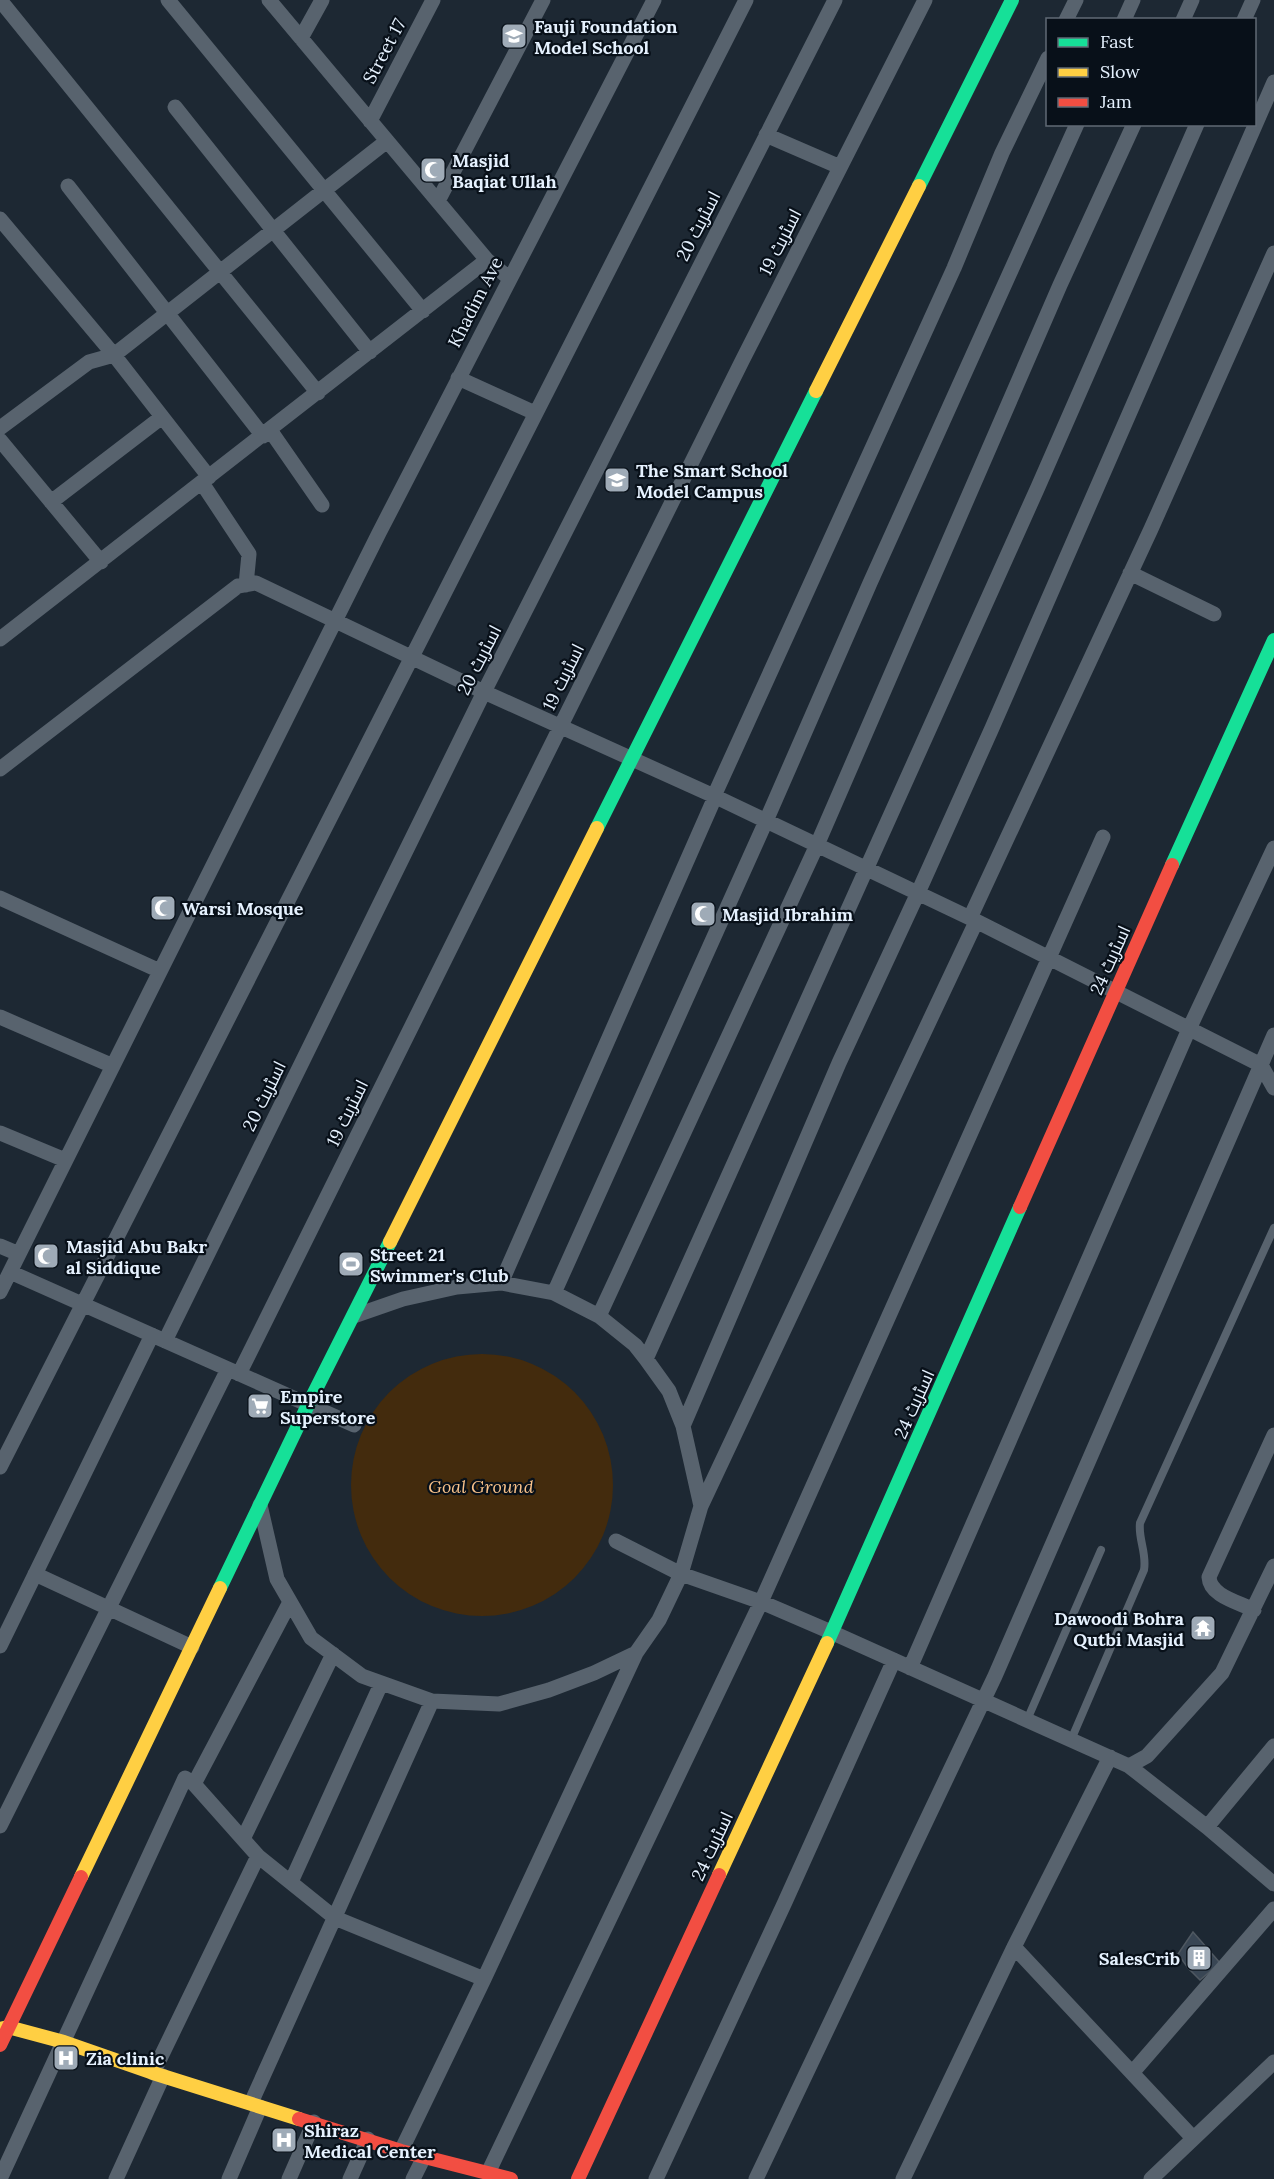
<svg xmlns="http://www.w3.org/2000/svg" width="1274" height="2179" font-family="Lora,Cairo,serif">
<rect width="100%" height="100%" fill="#1d2833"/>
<!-- green -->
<path fill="#432b0d" d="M351 1485a131 131 0 1 1 262 0a131 131 0 1 1-262 0Z"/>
<!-- building -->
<path fill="#394654" stroke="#4f5861" stroke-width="1.5" d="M1193,1932L1220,1963L1200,1980L1188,1968L1178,1954Z"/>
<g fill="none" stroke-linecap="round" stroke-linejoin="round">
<!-- lane -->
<path stroke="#58636e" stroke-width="8" d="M1027,1720L1101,1550
M1071,1740L1144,1570C1147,1553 1138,1539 1140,1523L1274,1228"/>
<!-- street -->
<path stroke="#58636e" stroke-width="15" d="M0,0L318,393
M168,0L423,311
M269,0L487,260L509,278
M1066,20L1076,0
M1124,20L1133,0
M1183,20L1192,0
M1244,20L1253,0
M301,38L322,0
M175,107L370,352
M370,121L433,0
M766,135L840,167
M68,186L263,436
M438,201L543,0
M0,219L114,355L209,477
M458,378L535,413
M0,428L89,362L114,355L387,141
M270,430L322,505
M0,440L101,562
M202,483L249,554L246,585
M51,502L162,417
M1130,573L1214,614
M0,639L487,260
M0,769L238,586L256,583L484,692L714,796L970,918L1261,1065L1274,1088
M714,796L954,268L1002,153L1048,58
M0,898L160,971
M970,918L1151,529L1274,253
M0,1017L113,1066
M0,1133L65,1160
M0,1246L19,1254
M10,1272L354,1425
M501,1283L715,797
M0,1292L379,533L654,0
M554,1293L766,821L870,583L1077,124
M599,1316L817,845L1060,285L1134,124
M165,1341L484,692L835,0
M646,1359L1038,487L1197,124
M239,1374L742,361L925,0
M683,1426L839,1063L917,895L992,728L1274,82
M0,1467L746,0
M260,1505L277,1579L311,1638L362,1676L432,1701L499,1704L549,1690L594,1673L636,1653L659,1620L681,1574L701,1506L683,1426L669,1391L646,1359L635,1345L599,1316L554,1293L501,1283L457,1287L403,1299L354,1316
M701,1506L976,922
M616,1541L681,1574L761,1602L831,1632L1129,1766L1207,1827L1274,1884
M35,1574L192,1647
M1254,1610C1238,1602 1210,1596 1209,1577L1274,1435
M0,1646L152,1335
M910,1668L1189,1029L1274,848
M1129,1766L1147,1756L1222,1673L1274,1566
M194,1784L290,1602
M0,1826L228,1369
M1207,1827L1274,1746
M243,1839L333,1654
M291,1882L381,1684
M1014,1947L1193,2138
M153,2073L258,1856
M1132,2073L1274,1909
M251,2103L432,1701
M401,2151L484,1979L636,1653
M488,2173L761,1602L1103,837
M0,2179L185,1778L194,1784L258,1856L335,1918L484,1979
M116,2179L163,2076
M229,2179L260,2107
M289,2179L314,2122
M350,2179L368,2139
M413,2179L424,2157
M656,2179L785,1902L894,1660
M756,2179L995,1676L1274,1035
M903,2179L1014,1947L1110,1757
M1151,2179L1274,2062"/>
<!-- fast -->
<path stroke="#16e098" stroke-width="14" d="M919,186L1012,0
M597,828L816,391
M1172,865L1274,640
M220,1588L308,1405L390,1242
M827,1643L1020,1207"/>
<!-- slow -->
<path stroke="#ffcf43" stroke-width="14" d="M816,391L919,186
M390,1242L597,828
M719,1875L827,1643
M81,1877L220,1588
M0,2029L8,2027L64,2042L153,2073L299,2119"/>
<!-- jam -->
<path stroke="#f24e42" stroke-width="14" d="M1020,1207L1172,865
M0,2045L81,1877
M299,2119L401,2151L511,2179
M578,2179L719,1875"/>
</g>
<!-- icons -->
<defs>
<g id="school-square" transform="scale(1.35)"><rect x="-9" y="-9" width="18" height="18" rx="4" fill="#9fabb7" stroke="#081019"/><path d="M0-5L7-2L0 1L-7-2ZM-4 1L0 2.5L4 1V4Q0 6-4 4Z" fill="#fff"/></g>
<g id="mosque-square" transform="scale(1.35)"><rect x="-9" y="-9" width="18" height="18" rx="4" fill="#9fabb7" stroke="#081019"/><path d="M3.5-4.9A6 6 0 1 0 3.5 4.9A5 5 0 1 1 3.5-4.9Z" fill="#fff"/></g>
<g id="stadium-square" transform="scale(1.35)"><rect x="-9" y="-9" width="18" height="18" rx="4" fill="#9fabb7" stroke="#081019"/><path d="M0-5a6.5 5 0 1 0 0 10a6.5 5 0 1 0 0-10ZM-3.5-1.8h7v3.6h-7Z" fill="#fff"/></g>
<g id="supermarket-square" transform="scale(1.35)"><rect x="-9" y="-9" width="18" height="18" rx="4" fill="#9fabb7" stroke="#081019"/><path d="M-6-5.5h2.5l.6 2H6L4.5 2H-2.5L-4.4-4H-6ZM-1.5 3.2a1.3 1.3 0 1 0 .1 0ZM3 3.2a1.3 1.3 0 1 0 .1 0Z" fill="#fff"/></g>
<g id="temple-square" transform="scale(1.35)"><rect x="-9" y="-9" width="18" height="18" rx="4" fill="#9fabb7" stroke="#081019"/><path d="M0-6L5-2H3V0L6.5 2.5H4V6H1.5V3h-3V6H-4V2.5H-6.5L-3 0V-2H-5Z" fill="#fff"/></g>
<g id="building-square" transform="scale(1.35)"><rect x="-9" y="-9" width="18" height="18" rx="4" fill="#9fabb7" stroke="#081019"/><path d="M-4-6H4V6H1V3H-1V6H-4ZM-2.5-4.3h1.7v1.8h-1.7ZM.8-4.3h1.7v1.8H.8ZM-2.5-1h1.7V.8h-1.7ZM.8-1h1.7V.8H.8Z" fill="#fff"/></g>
<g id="hospital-square" transform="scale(1.35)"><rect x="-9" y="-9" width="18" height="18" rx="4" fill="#9fabb7" stroke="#081019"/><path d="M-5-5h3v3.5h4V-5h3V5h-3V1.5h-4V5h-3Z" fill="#fff"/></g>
</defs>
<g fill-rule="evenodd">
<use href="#school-square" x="514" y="36"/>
<use href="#mosque-square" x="433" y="170"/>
<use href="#school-square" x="617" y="480"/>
<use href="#mosque-square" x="163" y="908"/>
<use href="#mosque-square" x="703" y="914"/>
<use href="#mosque-square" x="46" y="1256"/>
<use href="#stadium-square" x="351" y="1264"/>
<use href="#supermarket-square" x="260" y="1406"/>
<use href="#temple-square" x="1203" y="1628"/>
<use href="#building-square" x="1199" y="1958"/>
<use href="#hospital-square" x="66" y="2058"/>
<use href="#hospital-square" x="284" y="2140"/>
</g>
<g text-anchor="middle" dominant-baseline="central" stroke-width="4.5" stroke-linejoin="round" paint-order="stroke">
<!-- poi labels -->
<g font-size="18" font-weight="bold" fill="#e5f1fe" stroke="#081019" text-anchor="start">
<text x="534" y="26">Fauji Foundation<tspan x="534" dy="21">Model School</tspan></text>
<text x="452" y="160">Masjid<tspan x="452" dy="21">Baqiat Ullah</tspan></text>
<text x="636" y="470">The Smart School<tspan x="636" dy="21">Model Campus</tspan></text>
<text x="182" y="908">Warsi Mosque</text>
<text x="722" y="914">Masjid Ibrahim</text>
<text x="66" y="1246">Masjid Abu Bakr<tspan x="66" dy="21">al Siddique</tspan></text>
<text x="370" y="1254">Street 21<tspan x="370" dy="21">Swimmer's Club</tspan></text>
<text x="280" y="1396">Empire<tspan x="280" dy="21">Superstore</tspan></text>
<text x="1184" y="1618" text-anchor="end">Dawoodi Bohra<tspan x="1184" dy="21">Qutbi Masjid</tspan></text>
<text x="1180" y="1958" text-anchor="end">SalesCrib</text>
<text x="86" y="2058">Zia clinic</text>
<text x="304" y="2130">Shiraz<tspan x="304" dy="21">Medical Center</tspan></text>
</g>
<!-- street labels -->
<g font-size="18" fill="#e5f1fe" stroke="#081019">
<text transform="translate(384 51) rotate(-62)">Street 17</text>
<text transform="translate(698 226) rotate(-63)">اسٹریٹ 20</text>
<text transform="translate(780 242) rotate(-63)">اسٹریٹ 19</text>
<text transform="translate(475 302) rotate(-63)">Khadim Ave</text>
<text transform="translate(479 660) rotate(-63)">اسٹریٹ 20</text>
<text transform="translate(563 677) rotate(-64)">اسٹریٹ 19</text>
<text transform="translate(1110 960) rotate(-66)">اسٹریٹ 24</text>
<text transform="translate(264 1096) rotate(-64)">اسٹریٹ 20</text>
<text transform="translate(347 1113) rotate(-64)">اسٹریٹ 19</text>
<text transform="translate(914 1404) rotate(-66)">اسٹریٹ 24</text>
<text transform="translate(712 1846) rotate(-65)">اسٹریٹ 24</text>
</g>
<!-- park labels -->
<g font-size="18" font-style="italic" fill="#f9c28a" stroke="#081019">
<text x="481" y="1486">Goal Ground</text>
</g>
</g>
<!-- legend -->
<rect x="1046" y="18" width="210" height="108" fill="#081019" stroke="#606a75" stroke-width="1.5"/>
<rect x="1058" y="38" width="30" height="9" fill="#16e098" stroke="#606a75" stroke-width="1.5"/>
<text x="1100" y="48" font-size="18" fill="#e5f1fe">Fast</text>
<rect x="1058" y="68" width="30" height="9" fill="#ffcf43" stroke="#606a75" stroke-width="1.5"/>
<text x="1100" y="78" font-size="18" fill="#e5f1fe">Slow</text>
<rect x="1058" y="98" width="30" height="9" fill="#f24e42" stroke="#606a75" stroke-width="1.5"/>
<text x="1100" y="108" font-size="18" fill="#e5f1fe">Jam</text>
</svg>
